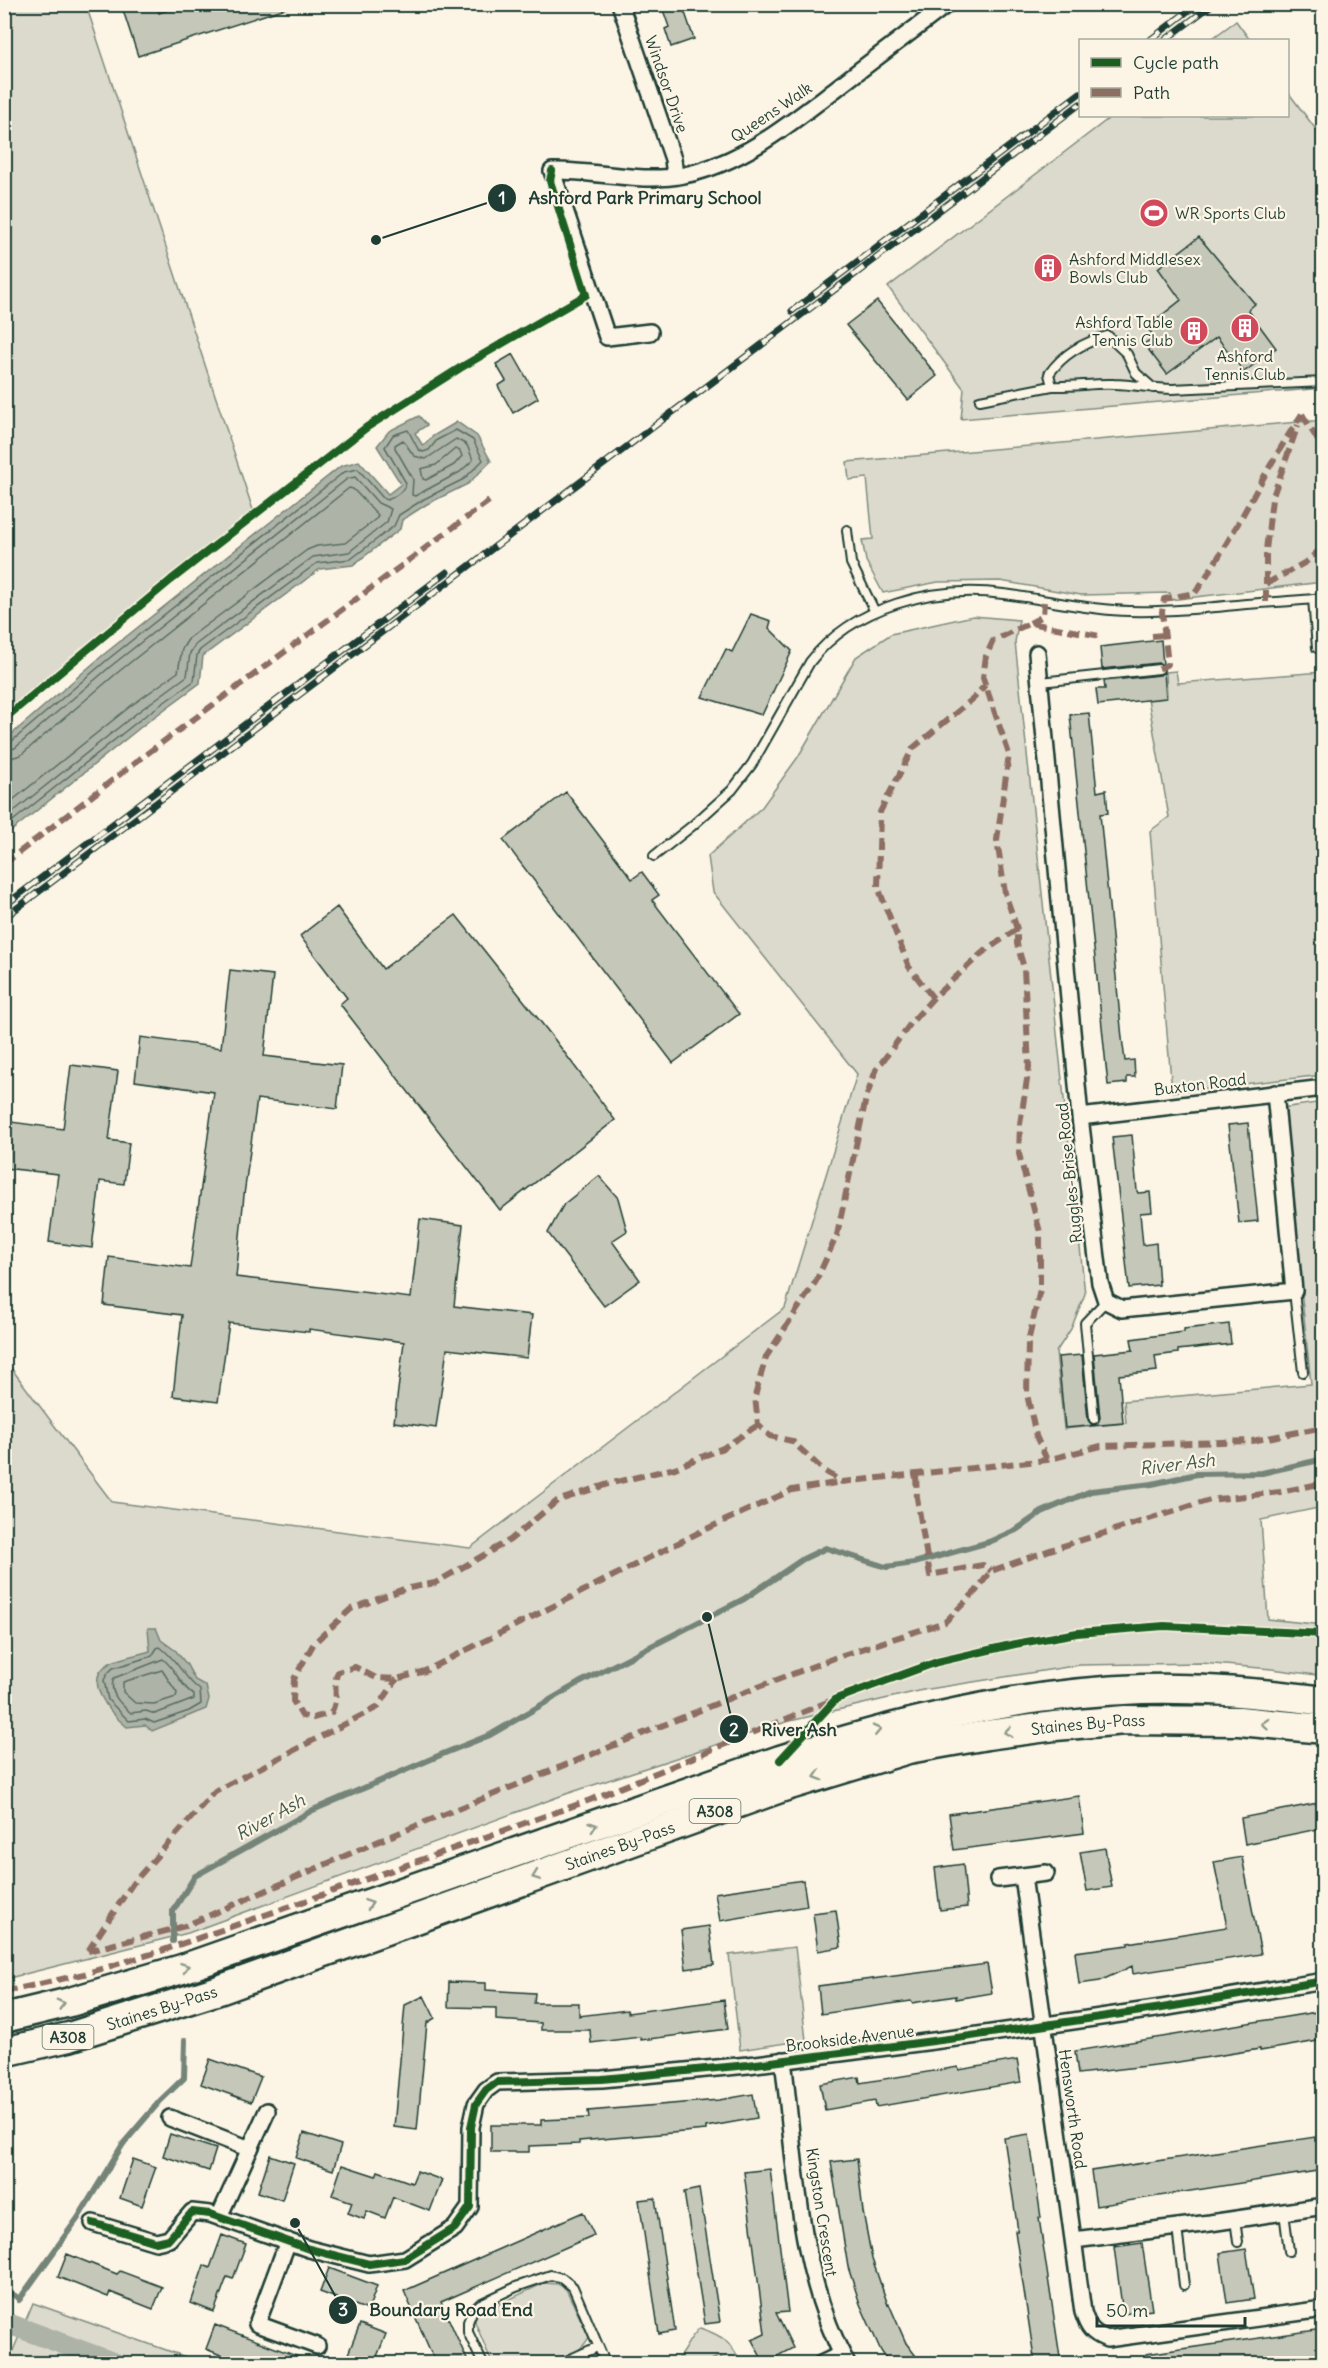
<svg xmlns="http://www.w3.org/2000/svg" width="1328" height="2368" font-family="Delius,sans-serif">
<rect width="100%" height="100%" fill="#fcf5e5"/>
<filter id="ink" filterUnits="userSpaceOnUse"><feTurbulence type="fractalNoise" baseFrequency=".0167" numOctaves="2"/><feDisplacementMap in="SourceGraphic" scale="12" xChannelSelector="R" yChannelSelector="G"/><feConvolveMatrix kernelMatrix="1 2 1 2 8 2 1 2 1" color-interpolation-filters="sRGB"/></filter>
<g filter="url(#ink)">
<!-- green -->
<path fill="#dcdacc" stroke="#7e8c80" stroke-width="1.5" d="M5,4L86,5L255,516L171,580L5,719Z
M1236,21L1250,40H1210Z
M1288,92L1323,139V388L961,419L964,389L888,287L1112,116H1288Z
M1310,421H1323V582L1170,600V593L1081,595L1000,581L938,582L883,593L866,561L862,540L873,539L867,478L849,480L847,462Z
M973,616L1019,620L1015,642L1085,1294L1071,1329L1056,1352L1064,1429L1126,1423L1124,1401L1311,1384L1282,1108L1323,1102V1507L1261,1520L1268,1619L1323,1625V1676L1272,1669L1201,1663L1080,1665L923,1690L786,1722L566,1794L188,1933L5,1979V1360L112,1502L470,1548L785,1308L857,1074L713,892L708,856L762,807L798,757L856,657L891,634Z
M1176,671L1178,683L1323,672V1075L1172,1092L1150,831L1169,817L1148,699L1167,698L1166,672Z
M795,1947L806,2040L740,2050L729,1955Z
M544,2283L558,2284L566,2289L589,2337C574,2368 522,2364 492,2363L475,2322L476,2315Z
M33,2303L203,2363H17L9,2360Z
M700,2328C724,2336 730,2342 742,2363H724L720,2356L705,2363H674C685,2353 688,2338 700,2328Z"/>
<!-- water -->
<path fill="#aeb3a7" stroke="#758479" stroke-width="1.5" d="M419,416L427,425L415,433L423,446L433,436L457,422L477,436L491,461L468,484L427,504L402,520L400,529L353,565L320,569L203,656L200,683L146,723L5,836V740L103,655L341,466L359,461L388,494L401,484L377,446L389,431Z
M148,1628H156L161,1640L176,1651L187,1665L195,1680L206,1686L209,1699L206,1709L152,1731L145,1725L127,1727C111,1714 80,1680 110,1663C121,1657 138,1655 150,1651Z"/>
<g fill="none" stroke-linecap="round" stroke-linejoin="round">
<!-- shore -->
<path stroke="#586c62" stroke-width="1.5" d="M456,439L467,445L473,460L460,472L415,496L412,495L413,479L395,448V445L403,440L414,456L426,459Z
M455,449L460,451L462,456L454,465L426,480L423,479L421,469L436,465Z
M4,744L11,742L107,660L344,472L358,469L383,498L387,500C394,498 404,491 406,483L385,447L393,435L408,430L418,449L423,452L429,450L437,440L456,430L473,440L483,460L464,479L424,499L399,515L394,526L351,559L317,563L200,650L197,655L194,681L142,718L4,828
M4,751L15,748L111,666L347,479L355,477L378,503L391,509L387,522L349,552L313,557L195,645L190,653L187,676L138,712L4,819
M4,760L21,755L117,673L349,488L353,489L378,515L377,518L345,543L317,546L307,550L189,638L182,649L178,672L132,705L4,807
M160,1647C179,1661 184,1679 200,1690L201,1704L189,1711L154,1723L145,1719L129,1721L108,1700L104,1680L108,1673L113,1668L152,1656L157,1648Z
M163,1659C176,1669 180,1686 194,1695V1699L155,1714L146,1711L131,1713C120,1704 108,1692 114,1678Z
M162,1670L177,1693L176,1697L154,1704L135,1703L123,1692V1682Z"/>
<!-- stream -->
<path stroke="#758479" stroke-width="6" d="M173,1941V1911L195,1876L313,1810L445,1753L490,1735L579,1683L744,1599L803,1559L826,1548L886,1567L914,1563L989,1542L1016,1530L1042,1512L1091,1491L1152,1484L1197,1474L1262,1473L1324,1459
M4,2289L20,2299
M19,2300L78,2218L123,2144L160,2101L184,2078L185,2040"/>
<!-- canal -->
<path stroke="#aeb3a7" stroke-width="21" d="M4,2322L117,2364"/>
</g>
<!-- building -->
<path fill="#c5c7b9" stroke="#1f3d34" stroke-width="1.5" d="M121,4H157L159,13L185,4H286V8L138,56Z
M661,4H682L694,39L671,47L665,29L669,27Z
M1199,237L1255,304L1248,310L1276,348L1244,372L1217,337L1167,374L1144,344L1154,337L1147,327L1181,300L1158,268Z
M877,301L937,376L908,400L846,325Z
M513,354L538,398L513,413L498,386L506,381L496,364Z
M751,614L771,621L769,628L792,651L762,715L702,697L726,649L732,652Z
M1161,640L1163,665L1158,663L1102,669L1100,647Z
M1164,672L1166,698L1098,705L1096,689H1105L1104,681L1160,675Z
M1089,713L1097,792L1106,790L1108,813L1100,814L1122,1038L1125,1061L1134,1060L1135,1077H1127V1083L1108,1085L1070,715Z
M566,792L632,879L642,872L659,895L652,900L739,1014L673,1063L503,840Z
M337,907L383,969L456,915L555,1040L615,1120L500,1210L340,1004L347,998L300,936Z
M230,970L273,975L264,1056L342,1065L337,1109L257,1099L244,1195L236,1277L411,1298L420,1219L463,1225L454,1306L532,1315L527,1358L447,1349L436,1428L394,1422L404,1342L309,1329V1332L229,1323L218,1402L173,1396L182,1315L104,1305L109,1257L190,1268L214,1092L135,1081L140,1037L221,1048Z
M71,1065L118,1071L109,1140L129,1143L124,1184L100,1181L92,1248L49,1242L58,1174L4,1168V1121L63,1129Z
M1248,1123L1258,1221L1239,1223L1228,1125Z
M1132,1135L1137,1191L1138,1193L1150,1192L1152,1212L1140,1213L1143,1245L1156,1243L1159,1285L1129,1288L1112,1137Z
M599,1176L618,1198L627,1231L612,1241L640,1280L604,1306L548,1233L564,1204Z
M1229,1324L1231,1344L1178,1350V1353L1155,1356L1157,1371L1119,1375L1123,1423L1065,1428L1058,1357L1082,1355L1088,1420L1091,1424L1095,1425L1100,1418L1094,1354L1133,1350L1131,1339L1184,1332V1329Z
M1079,1796L1084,1833L954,1850L949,1814Z
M1323,1802V1828L1245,1844L1241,1818Z
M1105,1848L1112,1887L1087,1891L1080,1852Z
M1242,1857L1261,1954L1133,1974L1132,1966L1100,1981L1079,1984L1075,1952L1128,1945V1943L1227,1927L1214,1862Z
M963,1864L967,1907L940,1910L935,1868Z
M803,1880L807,1906L720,1921L715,1893Z
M836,1910L841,1947L818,1951L813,1913Z
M709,1926L714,1965L686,1969L681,1930Z
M987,1964L992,1993L956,1999V1996L912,2003L911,2001L821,2014L818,1986Z
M449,1982L486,1983V1990L535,1993L534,2003H579V2016L627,2010L628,2013L724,2000L728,2029L641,2040L640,2037L591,2043L590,2030H541V2023L496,2020V2008L448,2007Z
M424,1996L435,2018L427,2023L417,2130L394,2127L405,2005Z
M1323,2011V2040L1260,2051V2049L1172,2063L1078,2074L1075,2051Z
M210,2059L261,2077L251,2102L201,2084Z
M1017,2060L1021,2082L876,2107L875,2101L825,2110L820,2084L859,2077L860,2083L958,2067L959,2070Z
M753,2094L757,2118L706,2127V2130L579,2141V2144L529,2146V2152H491V2125H541V2120L589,2118L588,2111L719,2100Z
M304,2133L341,2145L333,2170L296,2158Z
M170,2134L216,2149L209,2171L163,2156Z
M1029,2134L1041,2218H1039L1061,2364H1035L1015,2231H1018L1004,2138Z
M1315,2137V2141L1323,2139V2170L1096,2206L1091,2171Z
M270,2155L294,2163L282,2200L258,2192Z
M133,2159L156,2167L142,2206L120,2198Z
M857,2159L863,2212L872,2259L888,2305L889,2304L906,2343L922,2364H890L881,2351L860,2304L848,2267L831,2162Z
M342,2165L376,2176L378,2171L412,2183L417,2171L442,2180L430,2211L393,2197L385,2218L367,2211L364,2219L348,2213L352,2202L332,2195Z
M770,2169L788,2312L776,2313L793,2348L764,2363L752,2340L765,2334L744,2172Z
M699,2189L720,2322L705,2324L684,2192Z
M655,2198L675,2331L659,2334L639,2200Z
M583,2212L594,2235L441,2302L469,2364H436L404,2291Z
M222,2235L246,2244L233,2279L227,2277L214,2312L191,2303L204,2265L210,2268Z
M1142,2243L1152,2310L1123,2314L1114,2247Z
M1246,2249L1254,2299L1227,2303L1220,2253Z
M67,2254L117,2274L120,2271L162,2287L153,2309L110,2292L108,2297L58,2277Z
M329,2268L377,2286L368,2310L320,2292Z
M360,2324L386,2334L374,2364H357L346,2359Z
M215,2325L312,2362V2364H243L206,2349Z
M1323,2329V2360L1300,2364H1146V2354Z"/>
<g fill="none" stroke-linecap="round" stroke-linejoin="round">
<!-- lane casing -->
<g stroke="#1f3d34" stroke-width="12">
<path id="lane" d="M1153,388L1136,373L1127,354L1108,336C1084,342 1063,354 1049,374L1052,386C1073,387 1093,383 1114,384C1134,384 1153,389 1172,389L1324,382
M980,400L1052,386
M847,530L851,563L875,612
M1313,599L1317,648
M1041,682L1159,669
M654,856L692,826L732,790L752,764L810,662C853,606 934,585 1003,594C1045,599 1085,610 1129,611C1168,612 1207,608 1246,604C1272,602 1298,601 1324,598
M1294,1291L1303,1372
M1094,1419L1085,1323L1106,1301
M1284,2212L1289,2251
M1235,2219L1238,2242
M1177,2228L1184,2285
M483,2364L468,2332V2322L472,2312L480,2304L516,2287L551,2275L562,2278L573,2287L606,2364
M560,2364L597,2347"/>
</g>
<!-- street casing -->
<g stroke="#1f3d34" stroke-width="20">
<path id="street" d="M620,4L673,159L675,176
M650,332L607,337L552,171C596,170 640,184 684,175C743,163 791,123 838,87C874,59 911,32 947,4
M1037,653L1080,1117L1100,1283L1106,1301L1122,1309L1294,1291L1275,1093
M1080,1117L1324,1088
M1023,1876L1083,2312C1088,2328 1092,2333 1107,2339L1324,2309
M998,1879L1046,1873
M783,2060C796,2162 797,2272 847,2364
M170,2118L250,2149
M219,2217L267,2111
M93,2223L156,2242L169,2239L192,2212L210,2214L309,2249L369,2264L405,2259L455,2228L470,2207L471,2127L476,2104L486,2090L497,2082L602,2079L748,2065L964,2037L1162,2008L1324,1981
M1074,2240L1210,2223L1324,2206
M288,2241L257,2324L317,2346
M821,2364L842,2354"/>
</g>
<!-- highway casing -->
<g stroke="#1f3d34" stroke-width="33">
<g id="highway">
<path d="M4,2018L70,2002L182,1969L780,1760C897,1723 1018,1693 1142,1689C1202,1687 1263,1693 1324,1701"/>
<path id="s1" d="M4,2052L69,2037L219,1990L783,1787L908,1749L987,1735L1055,1726L1125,1720L1239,1721L1324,1729"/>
</g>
</g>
<!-- lane -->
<use href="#lane" stroke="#fcf5e5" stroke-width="8"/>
<!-- street -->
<use href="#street" stroke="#fcf5e5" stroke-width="15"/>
<!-- highway -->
<use href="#highway" stroke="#fcf5e5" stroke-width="28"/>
<!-- rail casing -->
<g stroke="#1f3d34" stroke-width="7">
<path id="rail" d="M1150,40L1197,4
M1165,40L1213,4
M792,311L1080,93
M4,906L447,572
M4,918L1080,104"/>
</g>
<!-- rail -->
<use href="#rail" stroke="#fcf5e5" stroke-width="4.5" stroke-dasharray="14" stroke-linecap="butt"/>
<!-- quiet -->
<path stroke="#8d6e63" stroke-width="6" stroke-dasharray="12 6" stroke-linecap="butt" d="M1302,414L1317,439L1324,444
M1266,584L1306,562L1324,546
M1266,602V550L1272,499L1298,425
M1030,623L1043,616L1044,602
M1152,636L1165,635
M1159,669L1168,664L1162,612L1164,599L1195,593C1235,536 1263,472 1302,414
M4,864L137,761L489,501
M1017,929L982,953L933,998L911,1023L876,1070L866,1098L837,1235L816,1281L766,1357L755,1396L758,1425L770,1436L792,1441L823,1470L842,1482L1047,1460L1101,1446L1252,1441L1324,1427
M933,998L909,967L878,887L880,812L913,748L974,698L985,685
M758,1425L723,1448L675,1468L608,1484L557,1501L510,1540L435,1583L404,1589L351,1609L314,1643L294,1679L293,1701L302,1716L313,1718L331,1713C340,1697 332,1683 338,1672L355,1667L376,1678L397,1679L425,1671L702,1531L792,1490L842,1482
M1047,1460L1036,1436L1027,1394L1028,1342L1040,1290V1232L1019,1154L1020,1124L1029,1067L1024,968L1017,944V929L1005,893L997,840L1009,754L983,678L986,656L993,641L1030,623L1100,636
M916,1475L917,1498L930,1575L983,1565L991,1571
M88,1951L185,1926L379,1841L735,1696L837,1657L945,1622L976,1591L991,1571L1050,1550L1210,1500L1280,1492L1324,1483
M88,1951L133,1883L215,1791L378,1707L397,1679
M4,1992L84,1974L158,1952L291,1906L590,1800L830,1701"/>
<!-- cycleway casing -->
<g stroke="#fcf5e5" stroke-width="11">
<path id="cycleway" d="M4,719L171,580L367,427L460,368L586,295L550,181L552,171
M780,1760L836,1699L937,1662L1015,1644L1077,1633L1164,1626L1324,1634
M93,2223L156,2242L169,2239L192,2212L210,2214L309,2249L369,2264L405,2259L455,2228L470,2207L471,2127L476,2104L486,2090L497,2082L602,2079L748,2065L964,2037L1162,2008L1324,1981"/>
</g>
<!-- cycleway -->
<use href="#cycleway" stroke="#1b5e20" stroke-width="8"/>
</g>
<!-- one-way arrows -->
<defs><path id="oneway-chevron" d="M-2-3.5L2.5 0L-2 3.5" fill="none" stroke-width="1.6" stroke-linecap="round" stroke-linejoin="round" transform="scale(1.5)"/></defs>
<g stroke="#8e998c">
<use href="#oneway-chevron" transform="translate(1265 1724) rotate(-175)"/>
<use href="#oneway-chevron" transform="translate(877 1730) rotate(-13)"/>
<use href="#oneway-chevron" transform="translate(1008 1732) rotate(172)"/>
<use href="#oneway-chevron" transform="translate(818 1776) rotate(162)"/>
<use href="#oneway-chevron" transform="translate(593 1826) rotate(-19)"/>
<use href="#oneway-chevron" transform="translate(536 1876) rotate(160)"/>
<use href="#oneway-chevron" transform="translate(369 1904) rotate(-19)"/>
<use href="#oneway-chevron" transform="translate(185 1967) rotate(-19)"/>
<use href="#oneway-chevron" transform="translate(61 2004) rotate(-15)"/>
</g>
</g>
<!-- icons -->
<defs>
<g id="stadium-disc" transform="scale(1.5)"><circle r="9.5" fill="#d1495b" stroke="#fcf5e5"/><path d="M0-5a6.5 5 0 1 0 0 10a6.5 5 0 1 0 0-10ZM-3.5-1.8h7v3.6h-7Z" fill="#fff"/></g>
<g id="building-disc" transform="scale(1.5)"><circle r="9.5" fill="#d1495b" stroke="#fcf5e5"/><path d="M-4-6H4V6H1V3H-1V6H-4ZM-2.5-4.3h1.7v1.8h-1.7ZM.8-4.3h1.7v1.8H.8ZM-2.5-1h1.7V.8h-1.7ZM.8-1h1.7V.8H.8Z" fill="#fff"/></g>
</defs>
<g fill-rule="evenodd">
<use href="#stadium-disc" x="1154" y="213"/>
<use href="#building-disc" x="1048" y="268"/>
<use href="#building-disc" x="1245" y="328"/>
<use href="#building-disc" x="1194" y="331"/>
</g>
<g text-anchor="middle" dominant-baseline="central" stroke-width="4.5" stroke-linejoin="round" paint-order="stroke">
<!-- shield labels -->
<g fill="#fcf5e5" stroke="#617469" stroke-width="1.5">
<rect x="689.5" y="1799" width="51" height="24" rx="4.5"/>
<rect x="42.5" y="2025" width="51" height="24" rx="4.5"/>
</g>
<g font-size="15" font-weight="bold" fill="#1f3d34">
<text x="715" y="1811">A308</text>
<text x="68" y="2037">A308</text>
</g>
<!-- street labels -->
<g font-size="16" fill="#1f3d34" stroke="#fcf5e5">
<text transform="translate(667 84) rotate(71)">Windsor Drive</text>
<text transform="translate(771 112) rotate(-34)">Queens Walk</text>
<text transform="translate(1200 1084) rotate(-7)">Buxton Road</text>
<text transform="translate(1069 1173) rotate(-96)">Ruggles-Brise Road</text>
<text stroke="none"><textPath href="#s1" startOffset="1136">Staines By-Pass</textPath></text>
<text stroke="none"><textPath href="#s1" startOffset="650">Staines By-Pass</textPath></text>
<text stroke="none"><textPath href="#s1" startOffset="164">Staines By-Pass</textPath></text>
<text transform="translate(850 2038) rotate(-7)">Brookside Avenue</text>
<text transform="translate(1073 2109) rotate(82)">Hensworth Road</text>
<text transform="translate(822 2212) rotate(81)">Kingston Crescent</text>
</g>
<!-- poi labels -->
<g font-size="16" fill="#1f3d34" stroke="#fcf5e5" text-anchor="start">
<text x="1175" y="213">WR Sports Club</text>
<text x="1069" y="259">Ashford Middlesex<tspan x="1069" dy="18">Bowls Club</tspan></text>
<text x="1173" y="322" text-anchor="end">Ashford Table<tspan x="1173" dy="18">Tennis Club</tspan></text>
<text x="1245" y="356" text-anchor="middle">Ashford<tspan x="1245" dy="18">Tennis Club</tspan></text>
</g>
<!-- water labels -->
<g font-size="18" font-style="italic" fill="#435a51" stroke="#fcf5e5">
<text transform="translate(1177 1464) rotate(-7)">River Ash</text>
<text transform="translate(270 1817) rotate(-29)">River Ash</text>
</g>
</g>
<!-- callouts -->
<path fill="none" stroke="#1f3d34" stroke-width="2" d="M376 240L502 198M707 1617L734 1729M295 2223L343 2310"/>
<g fill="#1f3d34" stroke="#fcf5e5" stroke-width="2">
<circle cx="376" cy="240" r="6"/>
<circle cx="707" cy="1617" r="6"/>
<circle cx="295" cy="2223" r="6"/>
<circle cx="502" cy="198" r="15"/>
<circle cx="734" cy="1729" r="15"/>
<circle cx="343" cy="2310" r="15"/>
</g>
<g font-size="18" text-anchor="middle" font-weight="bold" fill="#fff">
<text x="502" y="204">1</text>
<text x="734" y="1736">2</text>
<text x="343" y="2316">3</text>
</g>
<g font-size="18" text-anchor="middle" font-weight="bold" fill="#1f3d34" stroke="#fcf5e5" stroke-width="4.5" stroke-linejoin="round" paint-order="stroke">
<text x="645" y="204">Ashford Park Primary School</text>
<text x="799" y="1736">River Ash</text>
<text x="451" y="2316">Boundary Road End</text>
</g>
<!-- margin -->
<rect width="1328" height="2368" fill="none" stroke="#fcf5e5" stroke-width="24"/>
<rect x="12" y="12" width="1304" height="2344" fill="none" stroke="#1f3d34" stroke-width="2" filter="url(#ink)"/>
<!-- legend -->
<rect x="1079" y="39" width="210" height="78" fill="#fcf5e5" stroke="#a4ab9e" stroke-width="1.5"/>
<rect x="1091" y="58" width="30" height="9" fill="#1b5e20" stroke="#a4ab9e" stroke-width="1.5"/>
<text x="1133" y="69" font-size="18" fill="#1f3d34">Cycle path</text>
<rect x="1091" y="88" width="30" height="9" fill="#8d6e63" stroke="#a4ab9e" stroke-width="1.5"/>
<text x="1133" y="99" font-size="18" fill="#1f3d34">Path</text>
<!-- scale -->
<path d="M1097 2317v9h148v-9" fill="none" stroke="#1f3d34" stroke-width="3"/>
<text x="1106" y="2317" font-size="18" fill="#1f3d34" stroke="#fcf5e5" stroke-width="4.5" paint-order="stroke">50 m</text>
</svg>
